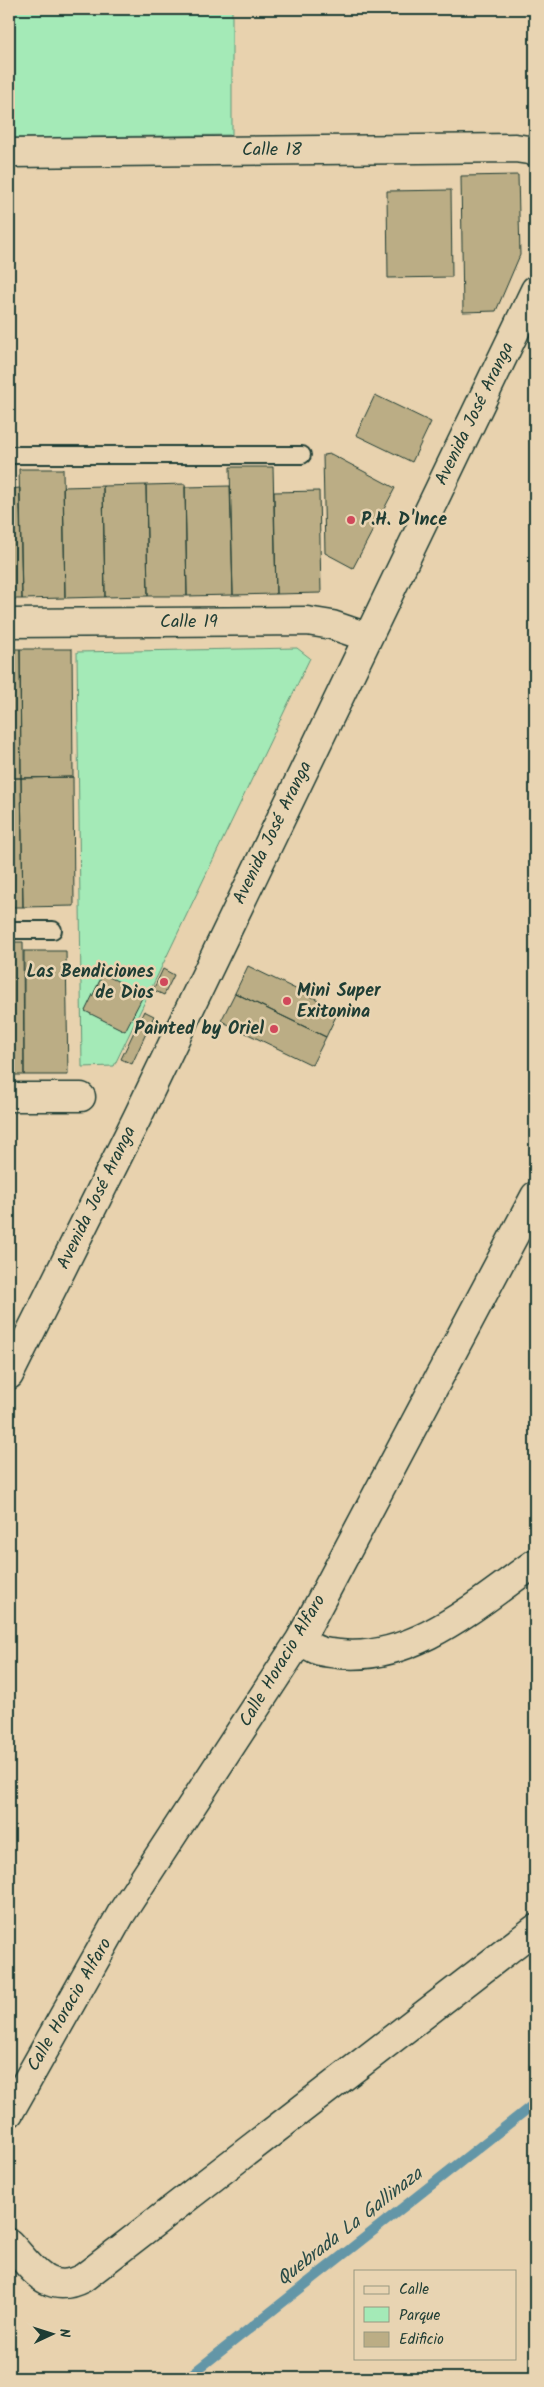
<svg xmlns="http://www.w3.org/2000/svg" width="544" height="2387" font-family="Kalam,sans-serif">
<rect width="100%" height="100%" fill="#e8d2ae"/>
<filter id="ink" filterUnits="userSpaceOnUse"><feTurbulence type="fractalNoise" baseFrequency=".02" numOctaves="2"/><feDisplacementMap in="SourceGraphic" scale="10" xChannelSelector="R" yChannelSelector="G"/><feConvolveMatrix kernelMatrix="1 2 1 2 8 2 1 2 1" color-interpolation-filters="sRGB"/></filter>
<g filter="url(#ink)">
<!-- green -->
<path fill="#a4eab7" stroke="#629476" d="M9,9H232V135L9,138Z
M297,648L310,658L114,1066L82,1067L77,652Z"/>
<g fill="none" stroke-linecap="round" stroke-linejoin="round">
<!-- stream -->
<path stroke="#6496a7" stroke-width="10" d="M187,2378L535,2103"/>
</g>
<!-- building -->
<path fill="#bbad85" stroke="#1f3d34" d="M518,175L520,255L496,311L463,312L461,176Z
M451,190L452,277L388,278L387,191Z
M375,395L431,422L412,462L356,435Z
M331,454L395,488L353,568L325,553L323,455Z
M230,467H273L276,594L233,595Z
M19,469H63L65,598L22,599Z
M185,484L187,596H148L146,485Z
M146,485L148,596L105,597L103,486Z
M103,486L105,597L65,598L63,487Z
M230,486L233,595L187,596L185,487Z
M20,488L22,599H9V489Z
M319,491L321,593L276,594L274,492Z
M9,649H20L21,778H9Z
M20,649H72L73,777L21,778Z
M73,777L74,906L23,907L21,778Z
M9,778H21L23,907H9Z
M9,942H23L24,1075H9Z
M24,951H66L68,1075H24Z
M248,966L339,1010L326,1037L235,993Z
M163,969L174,975L164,995L153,990Z
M103,974L144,994L125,1031L85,1011Z
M235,993L326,1037L312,1065L221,1021Z
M144,1011L154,1016L132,1064L121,1059Z"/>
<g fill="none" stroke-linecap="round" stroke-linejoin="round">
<!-- lane casing -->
<g stroke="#1f3d34" stroke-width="20">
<path id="lane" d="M9,455H302
M9,930H53"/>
</g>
<!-- street casing -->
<g stroke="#1f3d34" stroke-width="31">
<path id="street" d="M9,153L515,148L535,151
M9,623L307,621L332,625L367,637
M9,1097H81
M300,1640C307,1644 313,1649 320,1651C326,1653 333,1653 339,1654C414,1662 478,1603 535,1563
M9,2113L121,1914L300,1640L535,1196
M9,2243C32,2267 47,2297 83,2278L535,1929"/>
</g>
<!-- secondary casing -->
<g stroke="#1f3d34" stroke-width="31">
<path id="secondary" d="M9,1375L137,1118L535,290"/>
</g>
<!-- lane -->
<use href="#lane" stroke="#e8d4b2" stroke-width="16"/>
<!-- street -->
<use href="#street" stroke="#e8d4b2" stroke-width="28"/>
<!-- secondary -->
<use href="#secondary" stroke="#e8d4b2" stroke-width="28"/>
</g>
</g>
<!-- markers -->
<g fill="#d1495b" stroke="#e8d4b2" stroke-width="2">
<circle cx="351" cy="520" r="5"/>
<circle cx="164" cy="982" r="5"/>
<circle cx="287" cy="1001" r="5"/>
<circle cx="274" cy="1029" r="5"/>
</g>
<g text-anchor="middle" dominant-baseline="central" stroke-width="5" stroke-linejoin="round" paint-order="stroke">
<!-- street labels -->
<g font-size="18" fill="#1f3d34" stroke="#e8d4b2">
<text x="272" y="150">Calle 18</text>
<text transform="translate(475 414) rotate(-64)">Avenida José Aranga</text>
<text x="189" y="622">Calle 19</text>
<text transform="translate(273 833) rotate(-64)">Avenida José Aranga</text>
<text transform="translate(97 1198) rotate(-64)">Avenida José Aranga</text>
<text transform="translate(283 1661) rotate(-59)">Calle Horacio Alfaro</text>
<text transform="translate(70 2005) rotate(-60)">Calle Horacio Alfaro</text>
</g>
<!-- poi labels -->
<g font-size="18" font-weight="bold" fill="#1f3d34" stroke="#e8d4b2" text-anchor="start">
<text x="361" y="520">P.H. D'Ince</text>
<text x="154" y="972" text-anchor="end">Las Bendiciones<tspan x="154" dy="21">de Dios</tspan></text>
<text x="297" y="991">Mini Super<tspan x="297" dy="21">Exitonina</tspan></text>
<text x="264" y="1029" text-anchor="end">Painted by Oriel</text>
</g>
<!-- water labels -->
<g font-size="19" font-style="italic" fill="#2a4c47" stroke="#e8d4b2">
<text transform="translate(350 2227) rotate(-38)">Quebrada La Gallinaza</text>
</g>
</g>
<!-- margin -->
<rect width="544" height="2387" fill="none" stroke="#e8d4b2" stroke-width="30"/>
<rect x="15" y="15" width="514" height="2357" fill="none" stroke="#1f3d34" stroke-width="2" filter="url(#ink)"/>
<!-- legend -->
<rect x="354" y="2270" width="162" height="90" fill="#e8d4b2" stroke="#989880"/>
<rect x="364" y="2286" width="25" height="8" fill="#e8d4b2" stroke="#989880"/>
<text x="399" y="2294" font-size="15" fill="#1f3d34">Calle</text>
<rect x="364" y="2307" width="25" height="15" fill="#a4eab7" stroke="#989880"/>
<text x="399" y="2320" font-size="15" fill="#1f3d34">Parque</text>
<rect x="364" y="2332" width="25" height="15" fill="#bbad85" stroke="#989880"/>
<text x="399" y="2344" font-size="15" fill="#1f3d34">Edificio</text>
<!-- north arrow -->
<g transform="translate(52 2334) rotate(86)" stroke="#e8d4b2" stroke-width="4" paint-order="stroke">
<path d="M0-4L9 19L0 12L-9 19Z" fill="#1f3d34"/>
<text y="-8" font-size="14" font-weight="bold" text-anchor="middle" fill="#1f3d34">N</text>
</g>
</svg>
